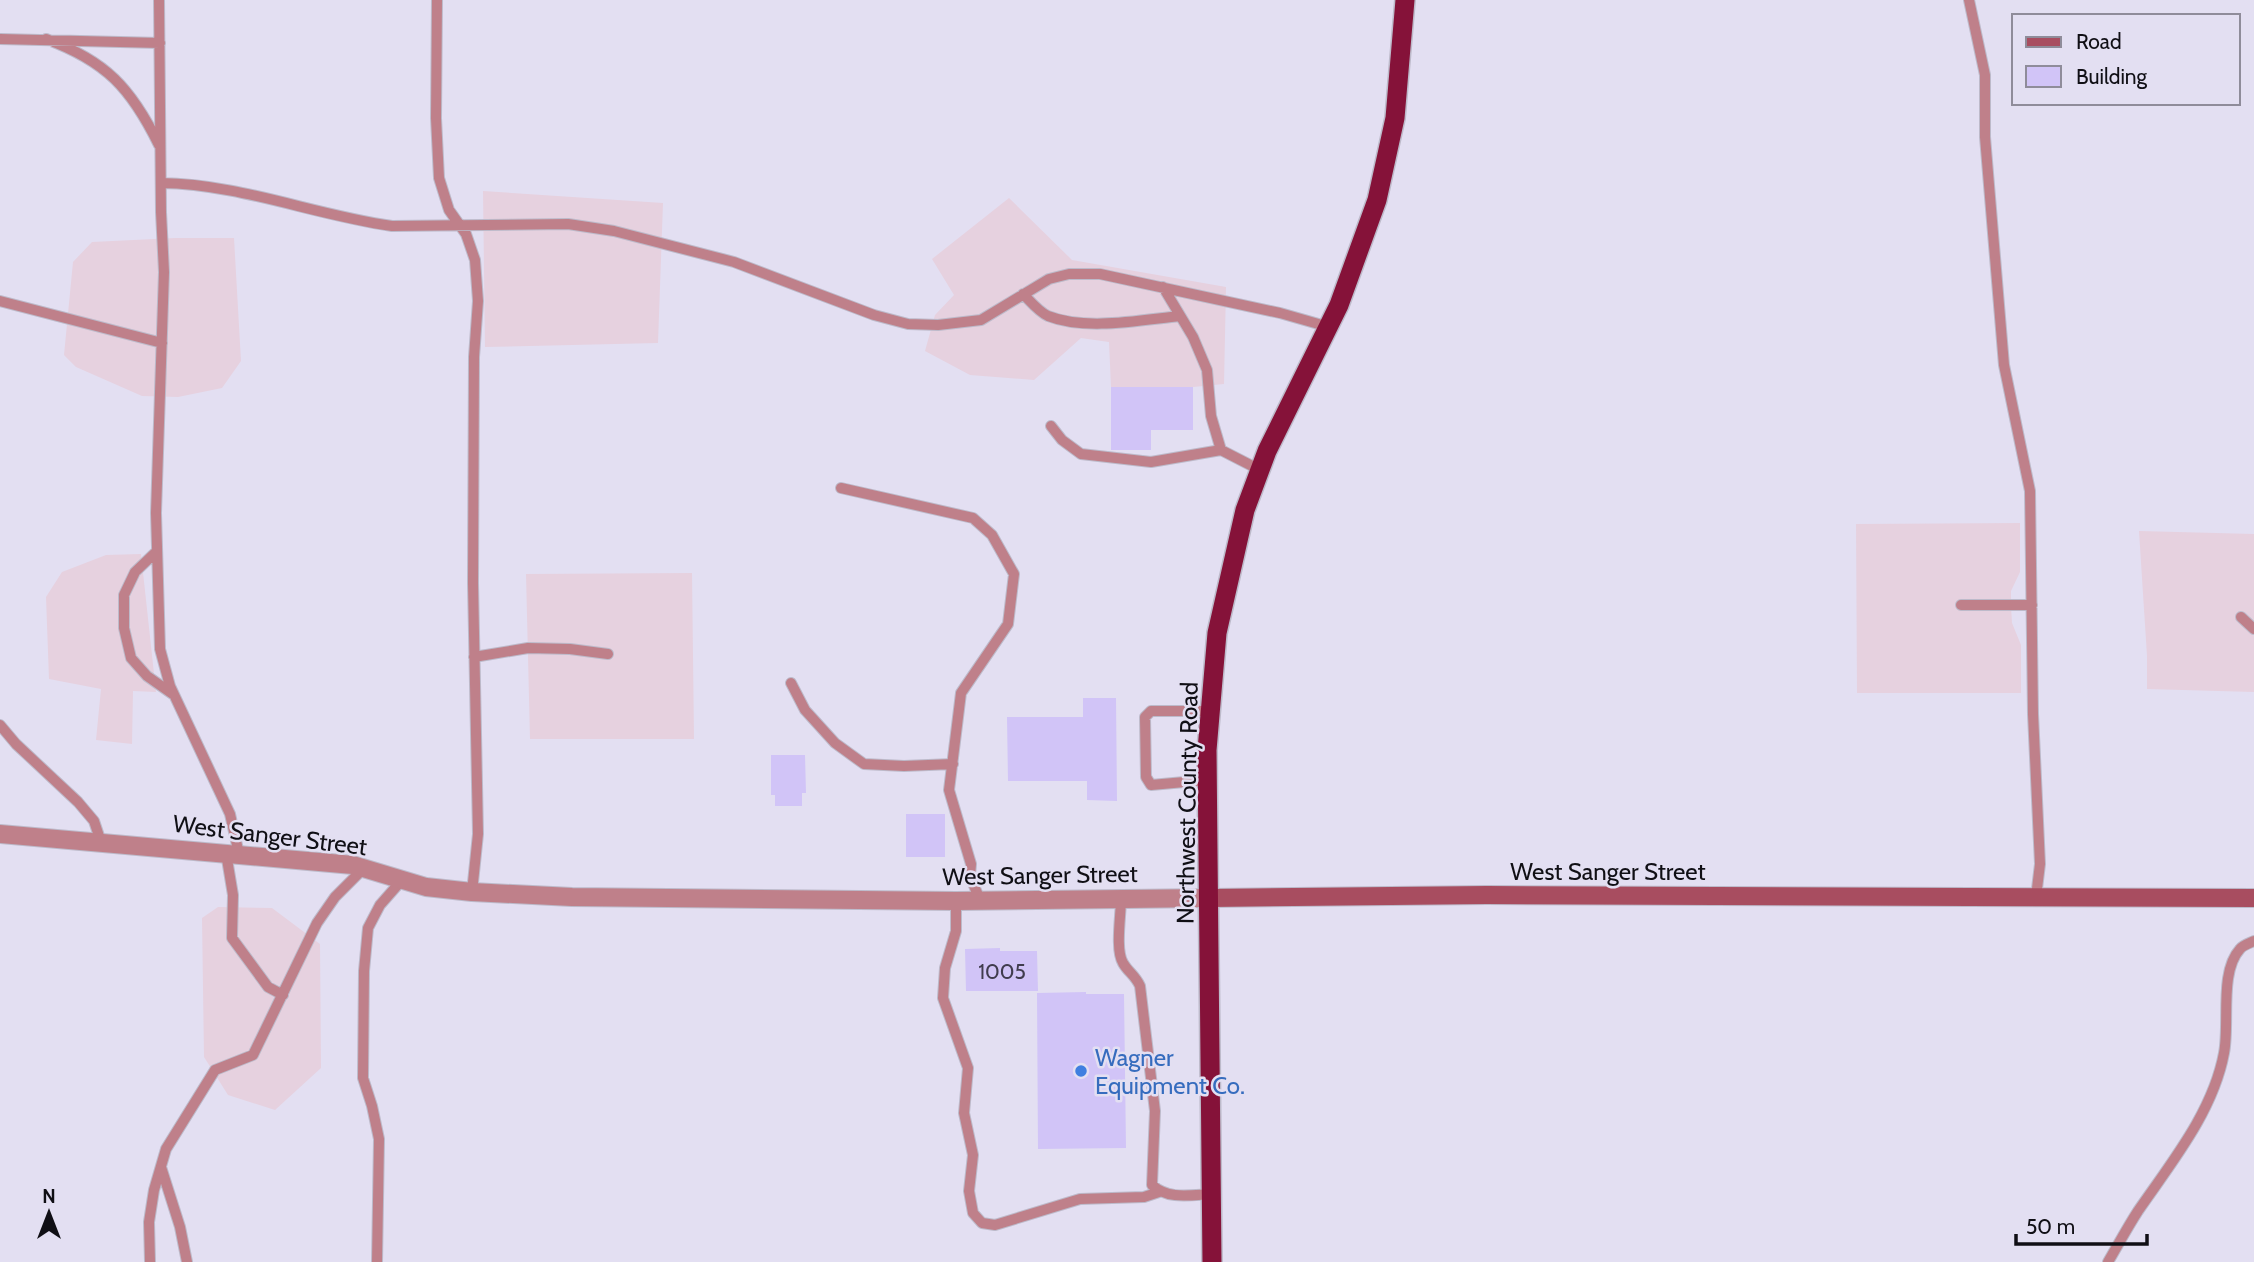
<svg xmlns="http://www.w3.org/2000/svg" width="2254" height="1262" font-family="Cabin,sans-serif">
<rect width="100%" height="100%" fill="#e3dff2"/>
<!-- industrial -->
<path fill="#e6d1df" d="M483,191L663,203L658,343L485,347Z
M1009,198L1072,260L1226,287L1224,384L1193,387H1111L1109,342L1081,338L1034,380L970,375L925,351L935,315L954,295L932,259Z
M175,238H234L241,361L222,388L178,397L142,396L76,367L64,355L73,262L92,242Z
M2020,523V572L2011,591V606L2012,623L2021,645V693H1857L1856,524Z
M2139,531L2254,534V692L2147,689V656Z
M141,554L156,692L133,691L132,744L96,740L101,689L49,679L46,597L62,572L106,555Z
M692,573L694,739H530L526,574Z
M218,907L272,908L320,944L321,1068L275,1110L228,1095L204,1057L202,918Z"/>
<!-- building -->
<path fill="#d1c4f7" d="M1111,387H1193V430H1151V450H1111Z
M1083,698H1116L1117,801L1087,800V781H1008L1007,717H1083Z
M771,755H805L806,793H802V806H775V795H771Z
M906,814H945V857H906Z
M1000,948V951H1037L1038,991H966L965,949Z
M1086,992V994H1124L1126,1148L1038,1149L1037,993Z"/>
<g fill="none" stroke-linecap="round" stroke-linejoin="round">
<!-- service casing -->
<g stroke="#bdbaca" stroke-width="12">
<path id="service" d="M159,0L161,212L164,272L156,513L160,649L170,686L230,814L239,854
M437,0L436,118L439,178L449,210L466,234L475,260L478,301L474,357L473,583L478,834L472,892
M1969,0L1985,75V137L2004,365L2030,491L2033,714L2040,864L2036,897
M0,39L160,43
M46,39C106,61 131,88 159,145
M161,183C240,184 314,215 392,226L568,224L614,231L734,262L874,315L908,324L938,325L981,320L1049,279L1069,274H1100L1280,313L1329,327
M1163,287L1193,337L1207,370L1211,416L1221,450L1260,470
M1023,294C1030,301 1039,312 1048,316C1086,331 1141,320 1180,316
M0,301L162,343
M1051,426L1062,440L1081,454L1151,462L1221,450
M841,488L973,518L992,535L1014,574L1008,624L961,693L949,790L971,864L970,876L980,900
M157,551L135,572L124,595V628L131,658L147,676L174,695
M1961,605H2032
M2241,617L2254,629
M474,657L528,648L570,649L608,654
M791,683L805,710L835,743L864,764L904,766L953,764
M0,725L16,744L78,802L94,821L101,842
M1207,780L1151,785L1146,777L1145,717L1151,711H1209
M226,853L233,895L232,938L268,987L283,995
M1121,899C1121,915 1115,950 1123,963C1128,972 1135,975 1140,986L1155,1111L1152,1185C1168,1200 1191,1195 1211,1194
M956,901V931L945,968L943,998L968,1068L964,1113L973,1155L969,1191L973,1213L982,1223L995,1225L1080,1199L1144,1197L1159,1192
M161,1167L180,1227L187,1262
M150,1262L149,1222L154,1190L166,1149L215,1070L253,1055L317,923L335,897L364,868
M377,1262L379,1139L372,1106L363,1078L364,971L368,928L380,905L402,880
M2108,1262C2118,1245 2127,1228 2138,1211C2171,1163 2213,1112 2224,1053C2230,1023 2219,972 2240,949C2243,945 2250,943 2254,941"/>
</g>
<!-- minor casing -->
<g stroke="#bdbaca" stroke-width="20">
<path id="minor" d="M0,834L353,865L426,887L472,892L572,897L956,901L1209,898"/>
</g>
<!-- secondary casing -->
<g stroke="#bdbaca" stroke-width="20">
<path id="secondary" d="M1209,898L1487,895L2254,898"/>
</g>
<!-- trunk casing -->
<g stroke="#bdbaca" stroke-width="22">
<path id="trunk" d="M1212,1262L1207,750L1217,633L1245,510L1267,451L1339,305L1377,200L1395,118L1405,0"/>
</g>
<!-- service -->
<use href="#service" stroke="#bf808a" stroke-width="10"/>
<!-- minor -->
<use href="#minor" stroke="#bf808a" stroke-width="18"/>
<!-- secondary -->
<use href="#secondary" stroke="#a84d60" stroke-width="18"/>
<!-- trunk -->
<use href="#trunk" stroke="#851239" stroke-width="19"/>
</g>
<!-- markers -->
<circle fill="#3f7fe0" stroke="#e3dff2" stroke-width="2.5" cx="1081" cy="1071" r="7"/>
<g text-anchor="middle" dominant-baseline="central" stroke-width="5" stroke-linejoin="round" paint-order="stroke">
<!-- number labels -->
<g font-size="21" fill="#403c4e">
<text x="1002" y="971">1005</text>
</g>
<!-- street labels -->
<g font-size="24" fill="#100f15" stroke="#e3dff2">
<text transform="translate(1187 803) rotate(-89)">Northwest County Road</text>
<text transform="translate(270 835) rotate(7)">West Sanger Street</text>
<text x="1608" y="871">West Sanger Street</text>
<text transform="translate(1040 875) rotate(-1)">West Sanger Street</text>
</g>
<!-- shop labels -->
<g font-size="24" fill="#366cbe" stroke="#e3dff2" text-anchor="start">
<text x="1095" y="1057">Wagner<tspan x="1095" dy="28">Equipment Co.</tspan></text>
</g>
</g>
<!-- legend -->
<rect x="2012" y="14" width="228" height="91" fill="#e3dff2" stroke="#8f8c9a" stroke-width="2"/>
<rect x="2026" y="37" width="35" height="10" fill="#a84d60" stroke="#8f8c9a" stroke-width="2"/>
<text x="2076" y="49" font-size="21" fill="#100f15">Road</text>
<rect x="2026" y="66" width="35" height="21" fill="#d1c4f7" stroke="#8f8c9a" stroke-width="2"/>
<text x="2076" y="84" font-size="21" fill="#100f15">Building</text>
<!-- north arrow -->
<g transform="translate(49 1213)" stroke="#e3dff2" stroke-width="5" paint-order="stroke">
<path d="M0-5L12 26L0 18L-12 26Z" fill="#100f15"/>
<text y="-10" font-size="19" font-weight="bold" text-anchor="middle" fill="#100f15">N</text>
</g>
<!-- scale -->
<path d="M2016 1234v10h131v-10" fill="none" stroke="#100f15" stroke-width="3.5"/>
<text x="2026" y="1234" font-size="21" fill="#100f15" stroke="#e3dff2" stroke-width="5" paint-order="stroke">50 m</text>
</svg>
